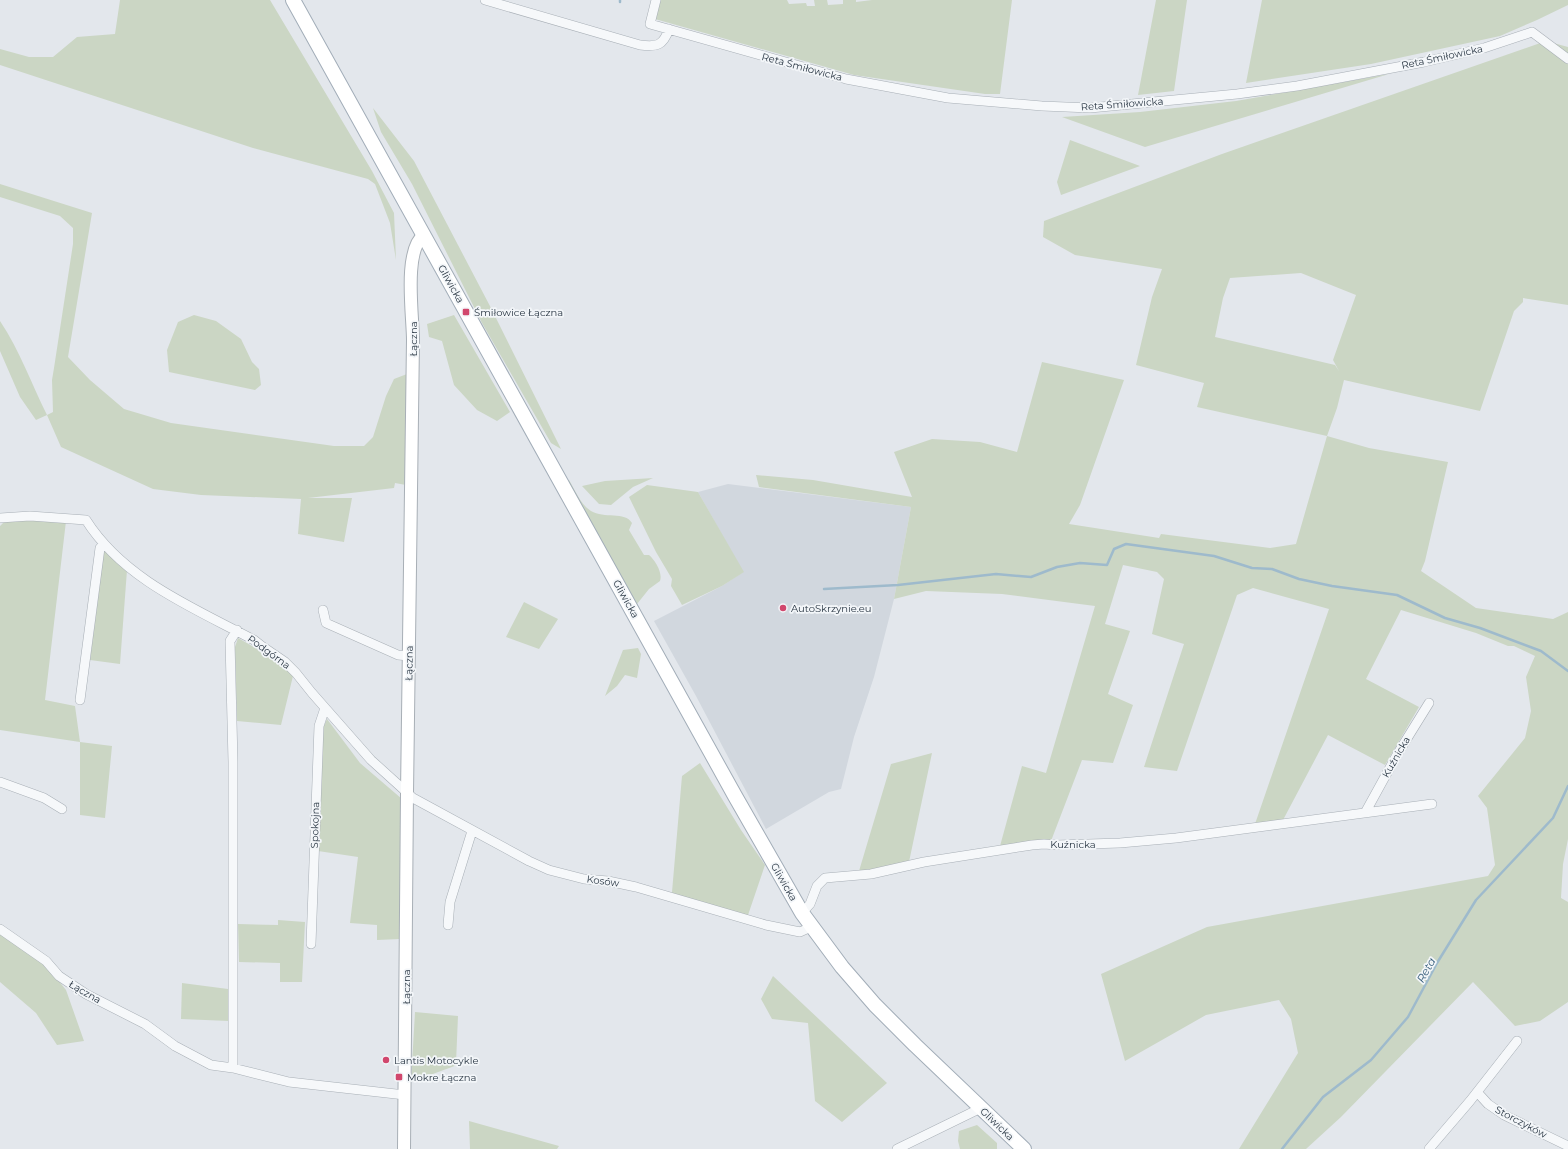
<svg xmlns="http://www.w3.org/2000/svg" width="1568" height="1149" font-family="Montserrat,sans-serif">
<rect width="100%" height="100%" fill="#e3e7ec"/>
<!-- built -->
<path fill="#d1d7de" d="M728,484L911,507L894,599L874,677L854,737L841,789L829,792L766,829L696,696L654,621L722,586L743,572L698,492Z"/>
<!-- green -->
<path fill="#cbd6c4" fill-rule="evenodd" d="M120,0H270L372,171L394,213L396,260L390,223L375,184L368,179L253,148L0,65V49L29,57H53L77,37L115,34Z
M659,0H787L789,4L806,3L807,6H815L814,0H827L828,5L843,4V0H856V2L872,0H1012L1000,94H985L854,75L655,19Z
M1156,0H1187L1174,91L1138,95Z
M1262,0H1568V5L1537,20L1500,36L1371,64L1246,83Z
M1546,41L1568,47V305L1523,298V302L1514,311L1480,411L1344,380L1337,408L1327,436L1369,448L1448,462L1425,561L1421,571L1476,608L1553,619L1568,612V839L1563,864L1561,898L1568,902V1002L1540,1021L1515,1026L1473,982L1341,1117L1306,1149H1239L1298,1053L1291,1019L1279,1000L1206,1015L1125,1061L1101,974L1207,927L1488,876L1495,865L1487,808L1478,796L1525,738L1531,711L1526,677L1535,656L1514,646H1508L1476,633L1401,610L1366,679L1419,707L1385,765L1328,735L1283,820L1255,824L1329,609L1253,588L1237,595L1177,771L1144,767L1184,644L1152,634L1164,579L1157,572L1123,565L1105,624L1130,631L1108,694L1133,705L1113,763L1082,760L1051,841L1000,846L1022,766L1046,773L1095,606L1002,594L926,591L894,599L911,507L759,487L756,475L813,480L912,497L894,452L932,439L980,442L1017,452L1042,362L1124,380L1080,505L1069,524L1159,538L1161,534L1270,548L1296,544L1327,436L1197,407L1204,383L1136,365L1152,297L1162,269L1075,255L1043,237L1044,221L1222,154ZM1301,273L1356,295L1333,360L1339,371L1335,365L1215,337L1223,298L1230,278Z
M1389,74L1145,147L1062,117L1140,112L1236,101Z
M373,108L414,161L491,308L561,449L551,443L482,323L412,184L381,132Z
M1070,140L1140,166L1061,195L1057,182Z
M0,184L92,213L68,357L90,380L124,409L171,423L334,446H364L373,437L386,396L394,379L407,374L406,485L395,483L394,488L308,498H352L344,542L298,534L301,499L201,495L153,489L61,447L47,415L36,420L20,397L0,351V321C20,351 31,383 47,415L53,412L52,380L54,368L73,244V228L60,216L0,197Z
M194,315L216,321L241,339L252,362L259,369L261,385L255,390L169,372L167,350L178,322Z
M454,315L510,412L497,421L477,410L454,385L442,341L429,337L427,324Z
M653,478L633,487L611,505L599,504L582,486L605,481Z
M569,480C575,490 581,505 591,511C604,519 625,511 632,523L629,530L644,555H649C655,560 663,573 660,581L649,589L637,604H635L568,482Z
M647,485L698,492L744,572L722,586L682,605L671,586L672,579L656,552L629,497Z
M6,520L66,521L45,700L75,706L80,742L112,746L105,818L80,815V742L0,730V526Z
M104,550L127,570L120,664L90,660Z
M524,602L558,619L539,649L506,637Z
M238,638L286,665L293,676L281,725L237,721L235,647Z
M638,648L641,654L637,678L625,675L617,686L605,696L623,650Z
M327,719L360,763L402,799L400,939L377,940V925L350,923L358,857L318,851L323,728Z
M932,753L909,862L886,868L859,871L891,764Z
M700,763L741,830L765,865L747,918L675,900L672,892L682,776Z
M278,920L305,922L302,982H280V963L239,962L238,924L278,925Z
M0,929L34,950L66,990L84,1041L57,1045L36,1013L0,982Z
M773,976L887,1083L842,1122L815,1101L808,1023L772,1019L761,999Z
M182,983L228,989L229,1021L181,1019Z
M415,1012L458,1016L456,1063L460,1064L411,1082Z
M469,1121L559,1146L557,1149H470Z
M977,1125L997,1143V1149H960L958,1141L959,1131Z"/>
<g fill="none" stroke-linecap="round" stroke-linejoin="round">
<!-- stream -->
<path stroke="#9ebacc" stroke-width="2.5" d="M620,0V2
M824,589L898,585L996,574L1031,577L1057,567L1080,563L1107,565L1114,549L1126,544L1214,556L1252,568L1272,569L1299,579L1332,586L1397,595L1445,618L1480,628L1541,651L1568,671
M1282,1149L1323,1097L1371,1060L1408,1017L1437,963L1476,900L1553,818L1568,786"/>
<!-- street casing -->
<g stroke="#a8afb6" stroke-width="10">
<path id="street" d="M485,0L640,45C657,47 663,46 669,29
M656,0L650,24L846,79L948,98L1042,106L1090,108L1237,94L1297,86L1424,62L1484,48L1532,32L1568,59
M0,518L30,516L86,520C124,580 194,608 254,640L263,647L285,662L296,673L312,693L371,760L413,798L529,861L549,870L584,879L608,881L636,887L766,925L800,932L811,927
M323,610L326,623L398,655L410,656
M80,700L100,548L104,544
M0,782L44,798L62,809
M1365,813L1398,753L1429,703
M802,913L810,904L817,886L825,878L871,874L924,862L1032,845L1044,844L1057,845L1120,843L1176,838L1432,804
M448,925L450,902L472,831
M0,929L46,961L59,976L86,994L145,1024L175,1046L211,1065L233,1068L289,1082L405,1095
M311,944L319,726L325,708
M233,1068V762L230,641L237,630
M1477,1092L1488,1104L1504,1115L1568,1146
M897,1149L981,1108
M1429,1149L1470,1101L1517,1041"/>
</g>
<!-- secondary casing -->
<g stroke="#a8afb6" stroke-width="14">
<path id="secondary" d="M404,1149L407,793L413,340C413,316 403,250 424,235"/>
</g>
<!-- primary casing -->
<g stroke="#a2adb8" stroke-width="16">
<path id="primary" d="M293,0L735,796L802,913L842,967L875,1005L915,1045L1024,1149"/>
</g>
<!-- street -->
<use href="#street" stroke="#f6f8fa" stroke-width="9"/>
<!-- secondary -->
<use href="#secondary" stroke="#fff" stroke-width="12"/>
<!-- primary -->
<use href="#primary" stroke="#fff" stroke-width="14"/>
</g>
<!-- markers -->
<g fill="#d1476d" stroke="#f3f6f9" stroke-width="1.5">
<rect x="462" y="308" width="8" height="8" rx="2"/>
<circle cx="783" cy="608" r="4"/>
<circle cx="386" cy="1060" r="4"/>
<rect x="395" y="1073" width="8" height="8" rx="2"/>
</g>
<g text-anchor="middle" dominant-baseline="central" stroke-width="3.5" stroke-linejoin="round" paint-order="stroke">
<!-- street labels -->
<g font-size="10" fill="#2a3744" stroke="#f3f6f9">
<text transform="translate(1442 57) rotate(-12)">Reta Śmiłowicka</text>
<text transform="translate(802 67) rotate(15)">Reta Śmiłowicka</text>
<text transform="translate(1122 104) rotate(-4)">Reta Śmiłowicka</text>
<text transform="translate(451 284) rotate(61)">Gliwicka</text>
<text transform="translate(413 339) rotate(-90)">Łączna</text>
<text transform="translate(626 599) rotate(61)">Gliwicka</text>
<text transform="translate(269 652) rotate(36)">Podgórna</text>
<text transform="translate(409 663) rotate(-89)">Łączna</text>
<text transform="translate(1396 757) rotate(-60)">Kuźnicka</text>
<text transform="translate(315 825) rotate(-88)">Spokojna</text>
<text x="1073" y="844">Kuźnicka</text>
<text transform="translate(603 881) rotate(8)">Kosów</text>
<text transform="translate(784 882) rotate(60)">Gliwicka</text>
<text transform="translate(406 987) rotate(-90)">Łączna</text>
<text transform="translate(85 992) rotate(30)">Łączna</text>
<text transform="translate(1521 1122) rotate(28)">Storczyków</text>
<text transform="translate(997 1124) rotate(44)">Gliwicka</text>
</g>
<!-- poi labels -->
<g font-size="10" fill="#2a3744" stroke="#f3f6f9" text-anchor="start">
<text x="474" y="312">Śmiłowice Łączna</text>
<text x="791" y="608">AutoSkrzynie.eu</text>
<text x="394" y="1060">Lantis Motocykle</text>
<text x="407" y="1077">Mokre Łączna</text>
</g>
<!-- water labels -->
<g font-size="11" font-style="italic" fill="#335b79" stroke="#f3f6f9">
<text transform="translate(1426 970) rotate(-60)">Reta</text>
</g>
</g>
</svg>
